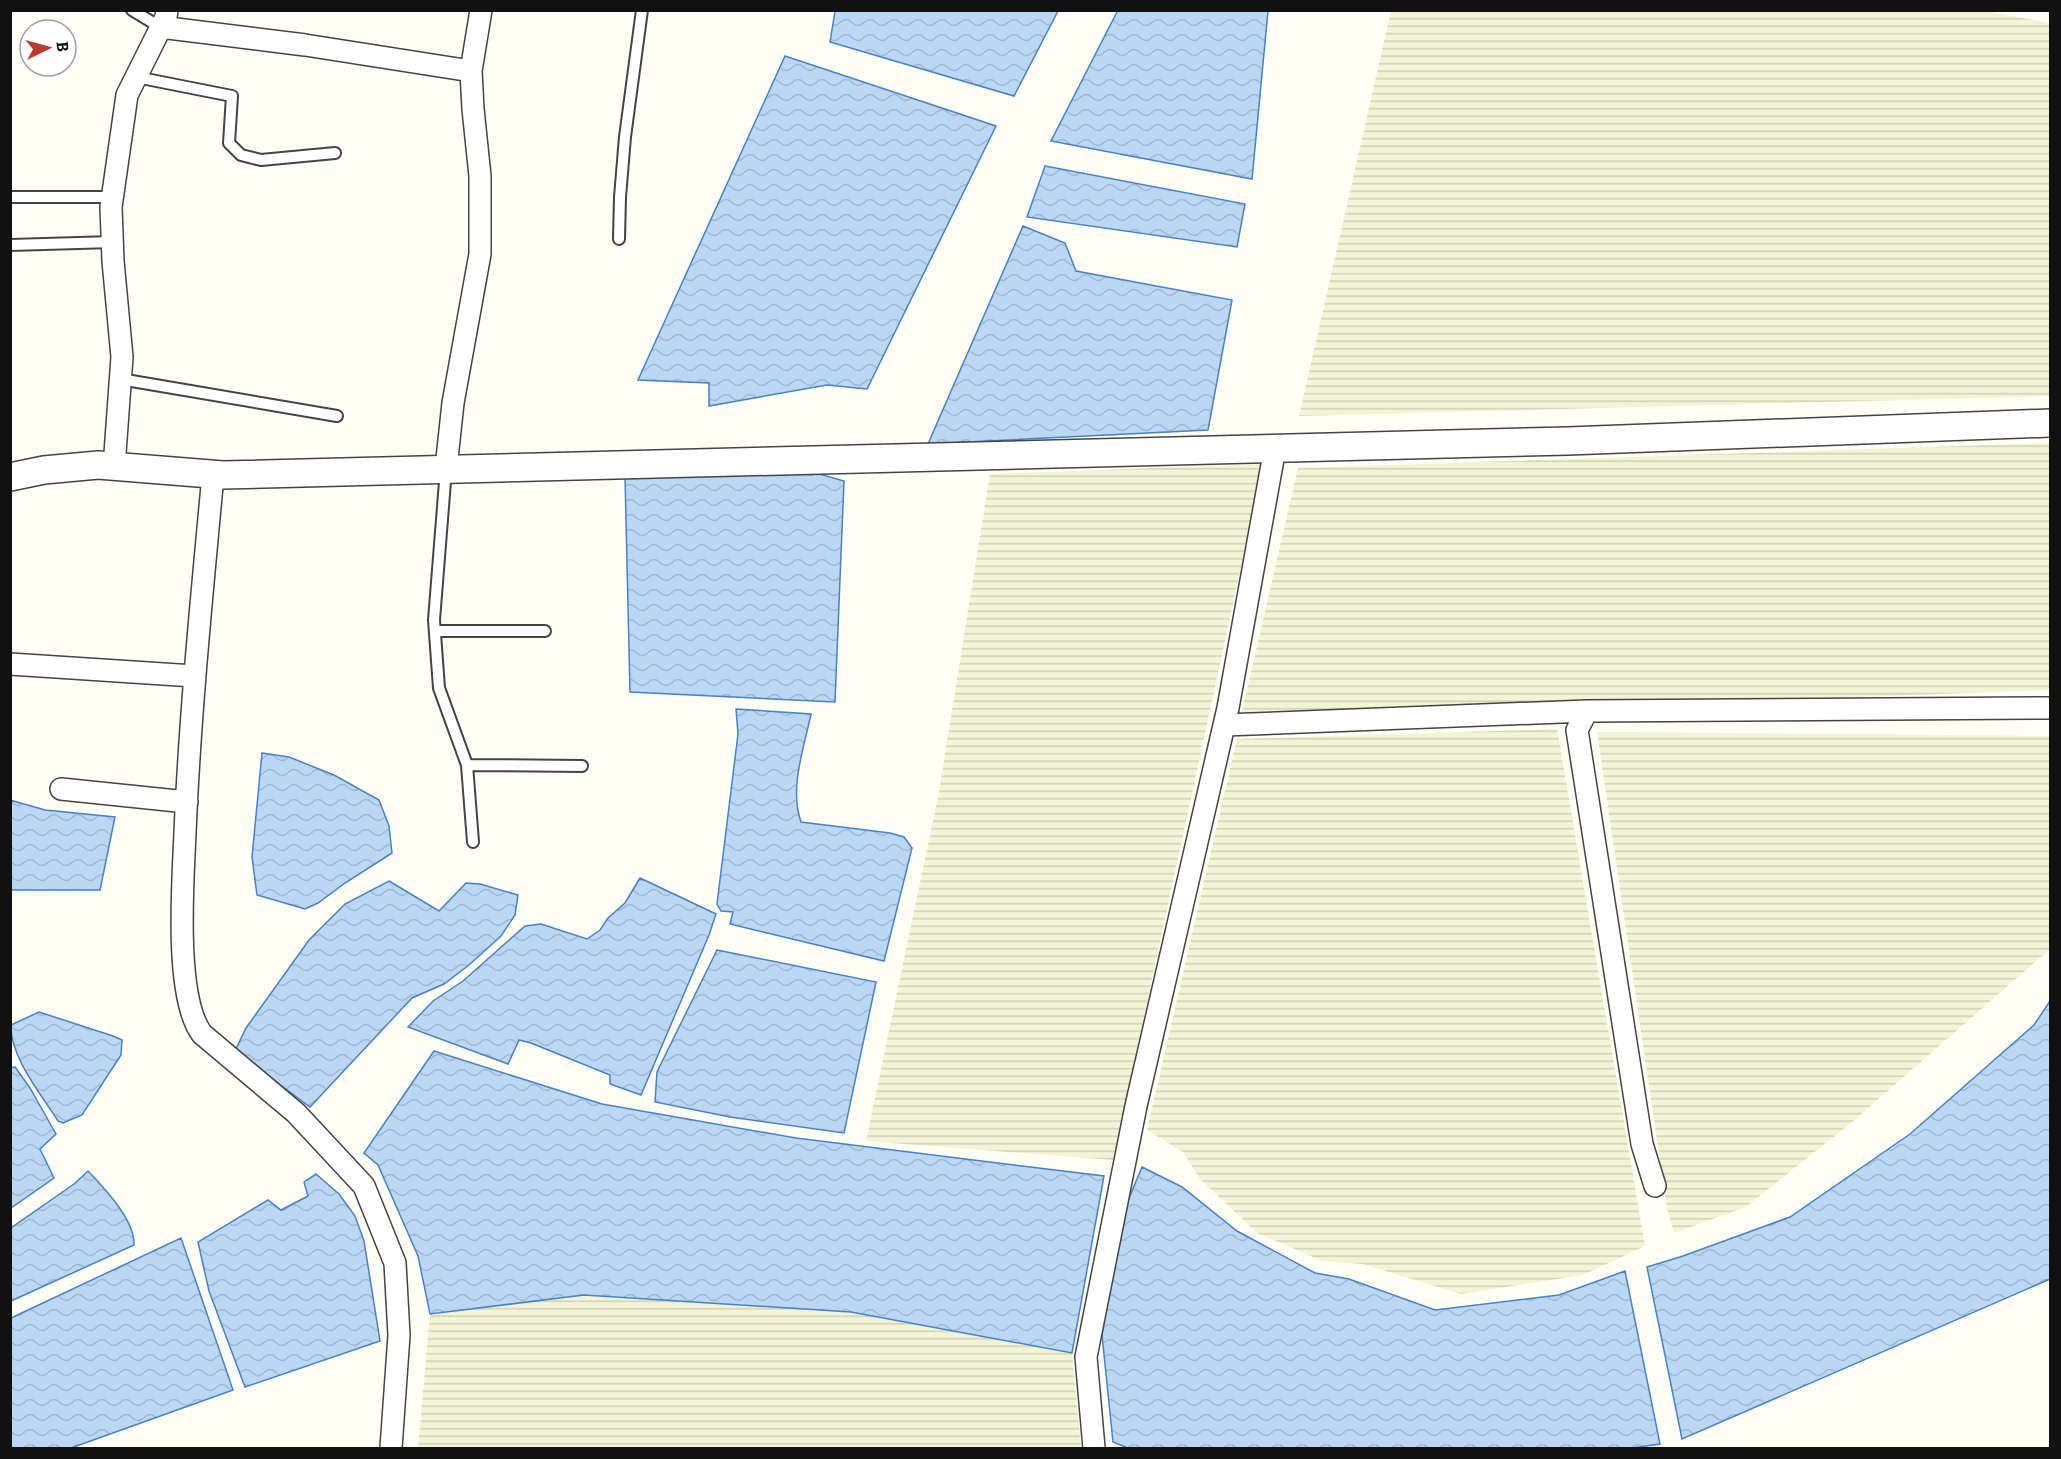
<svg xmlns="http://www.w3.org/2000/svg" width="2061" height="1459" font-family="Bitter,serif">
<defs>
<pattern id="farmland-rules" width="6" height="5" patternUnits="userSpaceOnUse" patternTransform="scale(1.5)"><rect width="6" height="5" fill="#f3f4d5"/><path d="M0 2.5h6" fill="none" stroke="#cfd0b6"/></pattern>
<pattern id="water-waves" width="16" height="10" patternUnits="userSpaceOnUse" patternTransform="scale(1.5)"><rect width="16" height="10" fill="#bcd7f4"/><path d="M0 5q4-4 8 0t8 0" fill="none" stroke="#a1b8d0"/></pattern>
</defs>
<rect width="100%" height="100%" fill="#fefef5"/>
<!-- farmland -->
<path fill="url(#farmland-rules)" d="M1980,10L2050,23V396L1299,416L1391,11Z
M2050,443V690L1240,720L1298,468Z
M1263,464L1113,1160L866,1141L939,792L990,474Z
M1557,729L1645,1246L1583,1275L1461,1294L1363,1264L1322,1261L1257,1233L1200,1179L1183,1152L1147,1130L1237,739Z
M1597,732L2050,736V949L1852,1122L1746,1207L1674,1233L1667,1208Z
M584,1295L851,1312L1072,1353L1081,1448H418L430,1314Z"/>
<!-- water -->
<path fill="url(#water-waves)" stroke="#4682c7" stroke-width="1.5" d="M1118,10L1268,11L1252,179L1051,141Z
M835,11V10L1058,11L1014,96L830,42Z
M785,56L996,126L867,389L827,385L709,406V383L638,380Z
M1045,166L1245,204L1237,247L1027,217Z
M1023,226L1065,243L1076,271L1232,300L1208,430L928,444Z
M816,473L844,481L835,702L630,692L625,477Z
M736,709L811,714C804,748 789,788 801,822L890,833L904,837L912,848L884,961L730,924L733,912L721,911L717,904L738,734Z
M262,753L289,757L334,775L379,800L389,826L392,853L345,883L318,903L305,909L257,895L252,857Z
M10,800L45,810L115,817L100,890H11Z
M640,878L716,914L709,935L641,1095L610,1084V1075L531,1043L519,1040L508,1064L408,1027L433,1001L463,981L525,926L541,924L587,939L600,930L608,918L625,903Z
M389,881L439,911L466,883L480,884L518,895L515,915L501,936L469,965L444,984L412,998L310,1107L235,1051L246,1028L309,940L345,904Z
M717,950L876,982L844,1133L730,1117L655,1102L657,1072Z
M2050,1001V1279L1682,1439L1647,1267L1683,1256L1790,1217L1910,1134L2034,1025Z
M39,1012L113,1036L122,1040L121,1055L82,1115L63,1123L58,1121C41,1094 10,1057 11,1025Z
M434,1051L602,1104L796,1138L1104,1176L1072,1353L851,1312L584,1295L430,1314L418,1256L378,1165L364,1153Z
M15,1067L30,1088L56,1134L40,1149L54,1178L11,1208L10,1068Z
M1142,1167L1182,1187L1237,1231L1315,1273L1349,1279L1435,1310L1559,1295L1625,1271L1660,1444L1632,1448H1128L1113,1442L1102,1335L1115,1232Z
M88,1171C105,1189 135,1220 134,1245L11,1301V1228L74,1184Z
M316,1174L339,1194L355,1216L364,1241L380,1341L245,1387L209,1291L198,1242L268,1200L281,1210L308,1196L304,1182Z
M181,1238L233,1390L71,1448H11V1318Z"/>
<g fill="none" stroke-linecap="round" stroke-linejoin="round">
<!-- service casing -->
<g stroke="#444" stroke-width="14">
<path id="service" d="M132,10L160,27
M136,77L232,96L229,143L241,155L261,160L335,153
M10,197H113
M619,239L620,197L625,137L642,10
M10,245L113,242
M120,379L337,416
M446,469L434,620L439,688L467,765L473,842
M435,631H545
M467,765L582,766"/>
</g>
<!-- minor casing -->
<g stroke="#444" stroke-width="24">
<path id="minor" d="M160,27L305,45L471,71
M114,467L122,357L113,261L111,207L127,95L166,17L167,10
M446,468L453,403L480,254V176L473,109L471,71L481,10
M213,475C202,594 190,713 185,833C183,881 174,997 202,1034L296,1113L364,1186L395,1263L399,1335L391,1448
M10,664L194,676
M1224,725L1587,711
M61,789L187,802
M1655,1186L1642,1144L1577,730L1587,711L2050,708
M1094,1448L1086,1357L1136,1106L1228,708L1275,448"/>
</g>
<!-- tertiary casing -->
<g stroke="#444" stroke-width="30">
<path id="tertiary" d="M10,477L44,470L98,465L223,475L1568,441L2050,423"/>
</g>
<!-- service -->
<use href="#service" stroke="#fff" stroke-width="10"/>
<!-- minor -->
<use href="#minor" stroke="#fff" stroke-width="21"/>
<!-- tertiary -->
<use href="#tertiary" stroke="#fff" stroke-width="27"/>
</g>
<!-- border -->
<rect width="2061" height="1459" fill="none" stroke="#111111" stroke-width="24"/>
<!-- north arrow -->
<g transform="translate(48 48) rotate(85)"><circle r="28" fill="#ffffff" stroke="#a0a0a0" stroke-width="1.5"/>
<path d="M0-4.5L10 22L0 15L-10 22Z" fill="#bb3a2e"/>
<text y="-9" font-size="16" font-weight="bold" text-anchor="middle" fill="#111111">B</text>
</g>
</svg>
